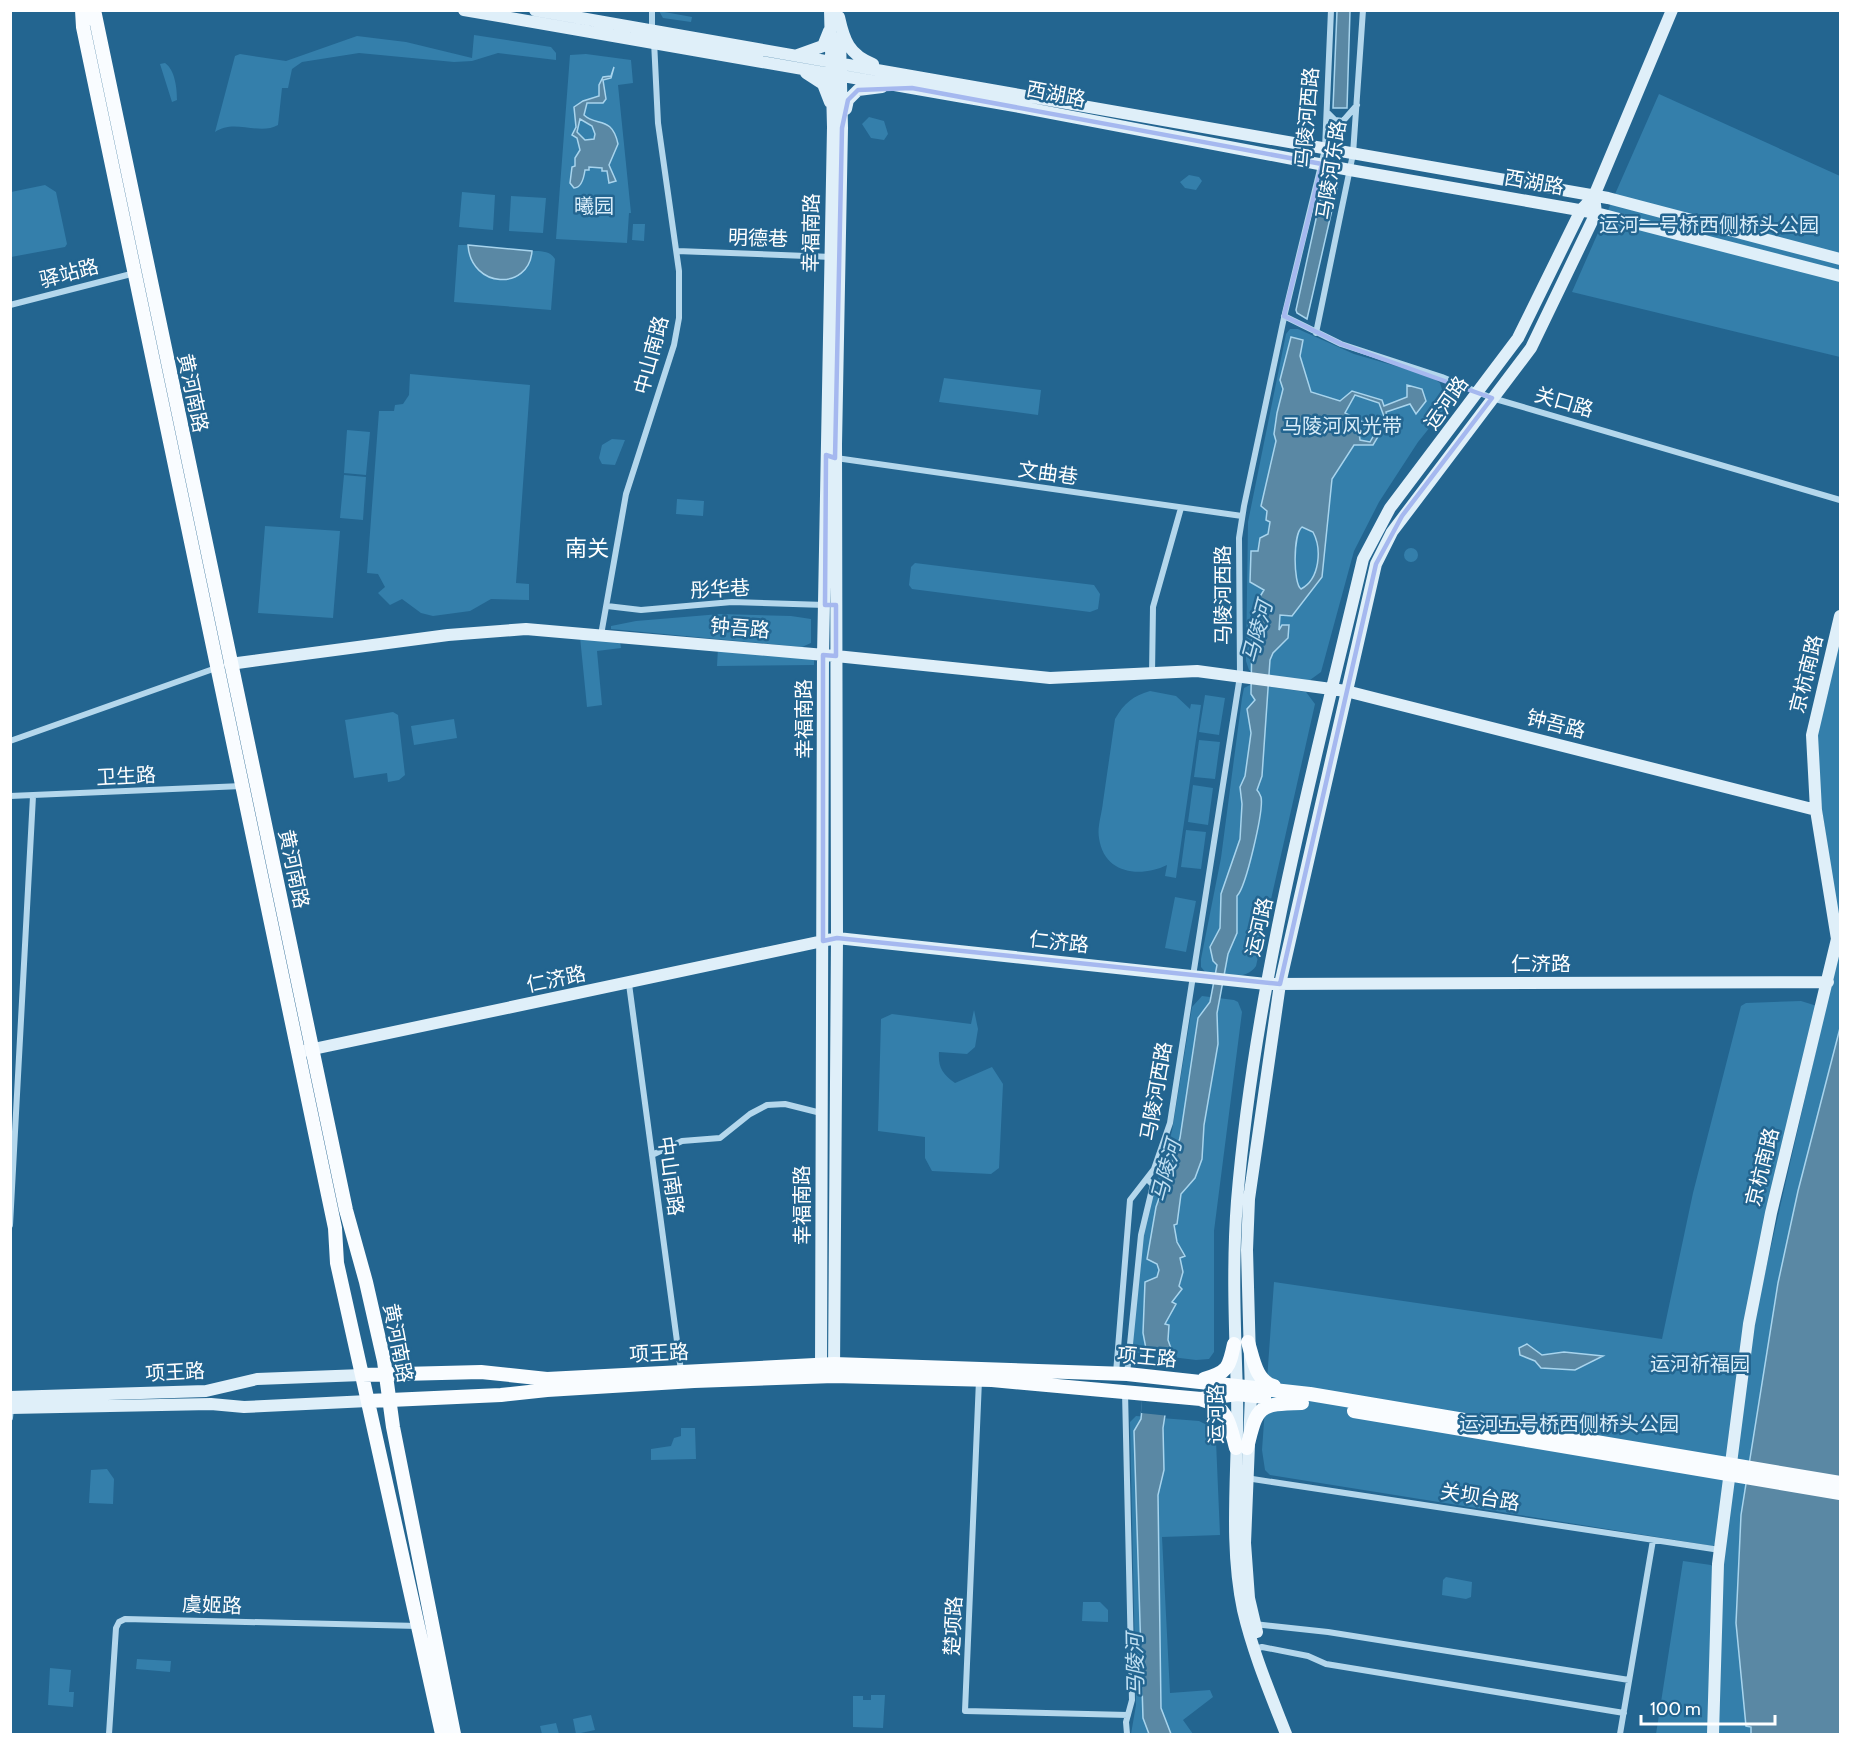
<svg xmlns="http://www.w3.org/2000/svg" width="1851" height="1745" font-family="Cabin,'Noto Sans SC',sans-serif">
<rect width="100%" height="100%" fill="#236590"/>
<!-- green -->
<path fill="#347fab" d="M659,11L692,17L691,22L663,18Z
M474,35L551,47L556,53V60L498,53L472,61L454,62L359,53L302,62L292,69L288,88H282L278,125C259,136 234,118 215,132L235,56L240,54L286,61L357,36L406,42L472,58Z
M586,54L631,60L633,83L618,85L631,213H629L627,243L556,239L570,55Z
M165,63C175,70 177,88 177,100L172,102L160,64Z
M1659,94L1840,176V357L1572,292Z
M869,117L884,121L888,134L884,140L871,138L862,124Z
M1189,175L1199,177L1202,181L1196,190L1185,188L1180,182Z
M45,185L56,192L67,244L65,247L11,257V192Z
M462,192L495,195L493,230L459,227Z
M511,196L546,198L543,233L509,231Z
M633,224H645L644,241L632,240Z
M458,245H468C469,264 480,277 498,280C515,280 530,267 532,251C542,251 550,251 555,259L551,310L454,302Z
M1290,329H1298L1354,354L1430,376L1440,383L1447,406L1418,442L1379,502L1354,551L1321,672L1310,680H1301L1255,673L1249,670L1246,661L1248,522L1286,334Z
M410,374L530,385L516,583L529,584V600L491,599L470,611L433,616L421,613L402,599L390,605L378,593L385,587L378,574L367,573L379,411H394L395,405L403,404L409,395Z
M944,378L1041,390L1038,415L939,402Z
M347,430L370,432L366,475L344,473Z
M612,439L625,440L615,465L602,464L599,458L602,445Z
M344,475L366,477L363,520L340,518Z
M677,499L704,501L703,516L676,514Z
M265,526L340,531L333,618L258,613Z
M1404 555a7 7 0 1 1 14 0a7 7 0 1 1-14 0Z
M915,563L1094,585L1100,594L1098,609L1090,612L912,589L909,585L911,567Z
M720,614L791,616L811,619V643L802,647L611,629V626L636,621Z
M1840,632V929L1816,771V742Z
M580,637L620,641L621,648L597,651L602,705L587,707Z
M718,648L814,657V665L717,666Z
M1252,684L1306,692L1315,704L1256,966C1245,982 1224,974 1206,973L1201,967V959L1221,858L1242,698L1244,688Z
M1150,691L1176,696L1190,709L1191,704L1201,705L1176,878L1165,876L1167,865C1140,878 1104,874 1099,838C1097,827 1102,813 1103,802C1107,774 1111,747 1115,719C1124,703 1133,696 1150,691Z
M1205,695L1225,698L1219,735L1199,732Z
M393,712L398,715L405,775L399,780L388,782L387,773L354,778L345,720Z
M454,719L457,738L414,745L411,726Z
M1199,740L1220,742L1215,779L1194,777Z
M1193,785L1213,788L1208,825L1188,822Z
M1186,830L1206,832L1201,869L1181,867Z
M1175,897L1196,901L1186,952L1165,948Z
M1840,945V1028L1798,1191L1778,1283L1741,1515L1736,1623L1746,1726H1751V1734H1656L1683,1561L1711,1565L1715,1570L1723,1563L1756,1312Z
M1202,996L1234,1000L1238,1002L1242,1012L1214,1231V1352L1209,1359L1196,1360L1131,1352L1143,1236L1149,1206L1172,1131L1192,1007Z
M1801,1001L1817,1006L1778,1169L1718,1541L1713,1546L1270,1475L1265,1470L1262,1450L1274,1282L1662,1339L1693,1193L1741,1006L1746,1003Z
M974,1010L978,1029L975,1047L967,1054L939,1052C938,1067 942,1074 955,1083L992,1067L1003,1084L999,1168L991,1174L932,1171L925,1158V1137L878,1131L881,1019L892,1014L971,1024Z
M1136,1416L1199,1421L1209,1426L1216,1441L1220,1535L1162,1537L1170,1693L1210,1690L1213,1697L1183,1720L1193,1734H1131L1136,1705L1130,1422Z
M681,1428H695L696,1459L651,1460V1449L671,1446L674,1438L681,1436Z
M107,1469L114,1479L113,1504L89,1503L91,1470Z
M1446,1577L1472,1582L1471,1597L1466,1599L1442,1595L1443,1580Z
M1083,1602H1100L1108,1610V1622L1082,1621Z
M137,1659L171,1661L170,1672L136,1669Z
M50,1668L71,1670L69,1692H74L73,1707L48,1705Z
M871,1695H885L883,1728L853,1727V1696H863V1700H871Z
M591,1715L595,1730L576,1734L573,1719Z
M556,1723L559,1734H542L540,1726Z"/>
<!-- water -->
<path fill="#5a88a4" stroke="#a8d4ed" stroke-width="1.5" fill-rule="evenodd" d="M1337,11H1350L1347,108H1333Z
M614,67L611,78L603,80L606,99L603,103H587L584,115C596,127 612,115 618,144L609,165L616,181L609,183L607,171H602V168L589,167V170H585C584,177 582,188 574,188L570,183L572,167L575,166V158L580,150L577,138L572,135L576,127L574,107L583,101L599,96V85L603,77L611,76ZM580,119L592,126L595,134L594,139L585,140L577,132Z
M1325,186L1337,188L1307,319L1297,313L1296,310L1321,196Z
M468,245L532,251C529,291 471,289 468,245Z
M1291,337L1303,340L1300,356L1311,392L1340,401L1352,391L1382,400L1384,406L1407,397V385L1422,389L1426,401L1416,414L1410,404L1386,412L1388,420L1373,445H1354L1332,479L1322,577L1292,616L1280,615L1279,630L1282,625H1289L1288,638L1273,653L1270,660L1262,776L1257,790C1259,792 1260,795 1261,797C1264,810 1246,887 1237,896V933L1228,954L1217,1013L1218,1044L1204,1125L1202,1159L1195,1178L1181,1194L1177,1224L1174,1225L1177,1242L1185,1256L1180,1258L1183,1272L1179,1286L1182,1289L1172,1302L1176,1304L1165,1324L1169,1325L1168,1340L1174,1357L1163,1428L1164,1470L1158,1495L1161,1708L1171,1734H1149L1143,1718L1134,1431L1141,1419L1147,1354L1143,1333L1145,1282L1157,1277L1159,1270L1157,1264L1147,1259L1156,1207L1180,1138L1198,1018L1210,1002L1217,965L1213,961L1210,947L1220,928L1221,894L1240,839L1242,804L1240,787L1245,776L1251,733L1247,709L1255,700L1251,694L1252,636L1258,642L1260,638L1253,608L1264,590L1250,582L1251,551H1258L1260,538L1268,534L1270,522L1266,520L1267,511L1261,506L1276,441L1274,434L1277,413L1283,389L1280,380ZM1355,395L1379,403L1385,419L1377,429L1345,413ZM1358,423L1375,433L1370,442L1360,440ZM1302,527L1313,532C1322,549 1320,579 1301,589C1293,583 1293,534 1302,527Z
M1840,1028V1734H1751V1727L1746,1726L1736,1623L1741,1515L1778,1283L1798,1191Z
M1527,1344L1542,1355L1564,1352L1603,1356L1575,1370L1541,1368L1535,1361L1520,1355L1519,1348Z"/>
<!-- pier -->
<path fill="#236590" d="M1143,1350L1177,1356L1170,1416L1141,1413Z"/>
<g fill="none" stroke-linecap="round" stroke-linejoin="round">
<!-- street -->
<path stroke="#b4d7ec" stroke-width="6" d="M652,10V31
M1328,113L1335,120L1343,121L1357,105
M677,251L832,257
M10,305L135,273
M1284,316L1341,344L1442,377L1492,398L1840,500
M1316,333L1353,154L1363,10
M836,458L1242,516
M607,606L641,610L732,602L825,605
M601,635L626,494L674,345L679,318V271L658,123L654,41
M1152,674L1153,607L1181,508
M10,741L216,668
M10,796L242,786
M629,984L681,1371
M652,1155L682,1141L720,1138L750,1114L767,1105L785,1104L821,1113
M10,1225L33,796
M1116,1373L1130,1200L1154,1169L1170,1123L1240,676L1239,538L1244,506L1285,313L1325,149L1331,10
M1127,1374L1141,1235L1153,1185L1147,1179
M979,1380L965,1711L1128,1715
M1125,1392L1132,1700L1126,1722L1127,1734
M10,1418L11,1408
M1246,1478L1720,1550
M1254,1624L1328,1632L1629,1680
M1255,1649L1262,1647L1308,1656L1326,1664L1624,1713
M109,1734L116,1628L119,1622L125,1619L418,1626
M1620,1734L1653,1540"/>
<!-- secondary -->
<path stroke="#dfeff9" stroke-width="12" d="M464,10L1020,107L1350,170L1596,213L1840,276
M535,10L1608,198L1840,259
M839,17C844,40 849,55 873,64
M798,55L823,46L829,31
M806,73L823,84L830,102
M846,109L848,100L858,90L882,87
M230,664L448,635L526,629L836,656L1050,678L1197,671L1346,691L1816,810
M304,1051L837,938L1266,984L1828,982
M834,1372L837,938L836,444L842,128L840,37
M821,1374L823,655L833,127L830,10
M10,1397L206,1391L257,1379L362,1375
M10,1408L211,1404L244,1407L368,1401
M1257,1632L1249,1598L1245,1543L1251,1395L1247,1250L1249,1199L1280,984L1376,564L1392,532L1531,348L1596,213L1594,196
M1286,1734C1270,1693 1253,1653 1243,1610C1228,1539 1239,1465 1237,1394C1235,1330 1232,1266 1237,1201C1255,984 1313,770 1363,559L1390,508L1518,338L1581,210L1594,196L1672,10
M1713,1734L1718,1564L1749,1324L1771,1213L1837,939L1816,810L1812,735L1840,616"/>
<!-- primary -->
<path stroke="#f9fcff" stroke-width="14" d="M82,10L83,27L335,1228L337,1263L442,1734
M94,10L346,1210L366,1282L384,1361L393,1427L454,1734
M1248,1342C1253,1358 1256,1382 1274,1386
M362,1375L481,1372L547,1379L834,1364L1127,1374L1310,1394L1840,1483
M1204,1379C1228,1372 1229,1368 1234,1344
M1203,1400C1228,1407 1230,1425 1236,1448
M368,1401L501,1395L547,1390L694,1381L834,1376L992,1380L1201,1399L1237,1394L1264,1397
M1354,1411L1840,1493
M1247,1448C1257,1405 1259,1404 1302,1403"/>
</g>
<!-- marked area -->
<path fill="none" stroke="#a5b8ef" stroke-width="4.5" stroke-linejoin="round" d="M912,88L1322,164L1284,316L1341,344L1492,398L1402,516L1376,564L1280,984L837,938L823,941V655L836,656V605H825L826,455L835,458L842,128L848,100L858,90Z"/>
<g text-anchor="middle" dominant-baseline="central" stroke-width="5" stroke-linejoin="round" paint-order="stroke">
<!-- street labels -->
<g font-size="20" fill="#fff" stroke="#236590">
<text transform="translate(1056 94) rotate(11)">西湖路</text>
<text transform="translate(1307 117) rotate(-85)">马陵河西路</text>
<text transform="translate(1331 170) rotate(-81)">马陵河东路</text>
<text transform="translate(1534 182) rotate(10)">西湖路</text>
<text transform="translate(811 233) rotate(-89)">幸福南路</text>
<text transform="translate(758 238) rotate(2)">明德巷</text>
<text transform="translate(69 273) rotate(-15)">驿站路</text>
<text transform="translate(651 355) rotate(-75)">中山南路</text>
<text transform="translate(193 393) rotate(78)">黄河南路</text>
<text transform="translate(1564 402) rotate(16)">关口路</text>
<text transform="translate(1446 403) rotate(-55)">运河路</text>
<text transform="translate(1048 473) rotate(8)">文曲巷</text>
<text transform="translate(720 589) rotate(-3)">彤华巷</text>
<text transform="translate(1223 595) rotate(-90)">马陵河西路</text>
<text transform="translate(740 628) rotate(5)">钟吾路</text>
<text transform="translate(1806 674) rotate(-76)">京杭南路</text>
<text transform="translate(804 719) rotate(-90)">幸福南路</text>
<text transform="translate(1556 724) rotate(14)">钟吾路</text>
<text transform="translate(126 776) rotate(-3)">卫生路</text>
<text transform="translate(294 869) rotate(78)">黄河南路</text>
<text transform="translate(1259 927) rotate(-77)">运河路</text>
<text transform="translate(1059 942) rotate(6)">仁济路</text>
<text x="1541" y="964">仁济路</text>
<text transform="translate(556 979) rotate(-12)">仁济路</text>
<text transform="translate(1156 1091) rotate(-80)">马陵河西路</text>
<text transform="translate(1762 1167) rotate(-76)">京杭南路</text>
<text transform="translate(671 1176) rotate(82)">中山南路</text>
<text transform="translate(802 1205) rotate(-90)">幸福南路</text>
<text transform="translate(398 1343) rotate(79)">黄河南路</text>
<text transform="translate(659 1353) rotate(-3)">项王路</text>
<text transform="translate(1147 1357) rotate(5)">项王路</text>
<text transform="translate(175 1372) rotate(-3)">项王路</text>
<text transform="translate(1216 1414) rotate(-90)">运河路</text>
<text transform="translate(1480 1497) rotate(9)">关坝台路</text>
<text transform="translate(212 1605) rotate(2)">虞姬路</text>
<text transform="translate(953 1626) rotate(-87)">楚项路</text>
</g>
<!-- park labels -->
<g font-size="20" fill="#d9edf9" stroke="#236590">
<text x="594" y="206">曦园</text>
<text x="1709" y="225">运河一号桥西侧桥头公园</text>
<text x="1342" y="426">马陵河风光带</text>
<text x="1700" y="1364">运河祈福园</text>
<text x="1569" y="1424">运河五号桥西侧桥头公园</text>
</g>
<!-- water labels -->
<g font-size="21" font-style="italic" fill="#c0e0f3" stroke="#236590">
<text transform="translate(1257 632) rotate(-75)">马陵河</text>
<text transform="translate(1166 1171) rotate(-75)">马陵河</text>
<text transform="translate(1135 1665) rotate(-91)">马陵河</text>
</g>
<!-- quarter labels -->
<g font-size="22" fill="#fff" stroke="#236590">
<text x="587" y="548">南关</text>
</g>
</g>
<!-- border -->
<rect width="1851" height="1745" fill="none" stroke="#ffffff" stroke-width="24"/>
<!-- scale -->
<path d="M1641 1715v9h134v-9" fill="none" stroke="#ffffff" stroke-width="3"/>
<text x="1650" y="1715" font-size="18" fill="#ffffff" stroke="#236590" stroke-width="4.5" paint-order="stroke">100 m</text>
</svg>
